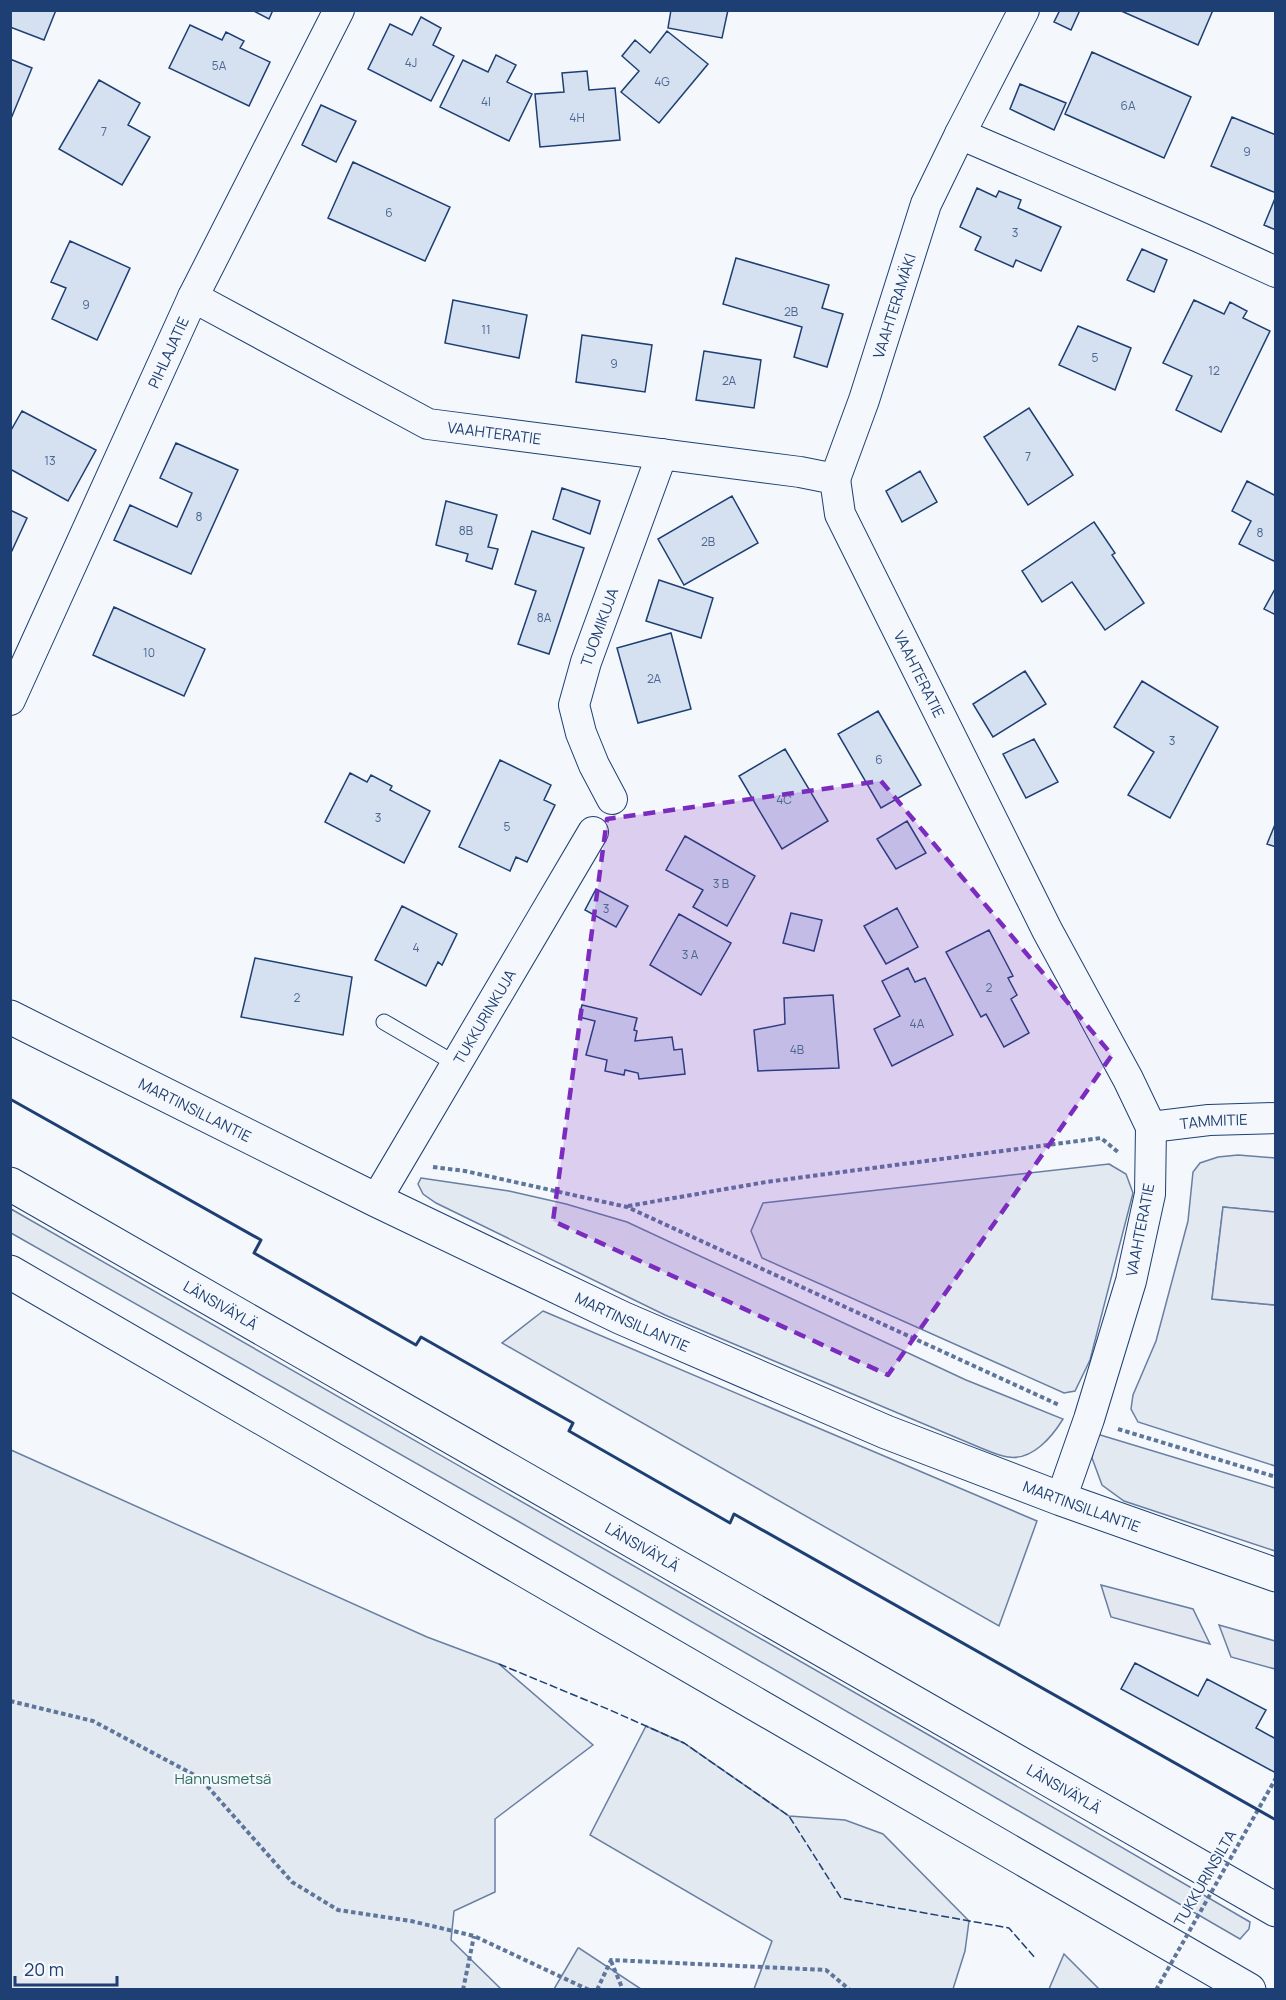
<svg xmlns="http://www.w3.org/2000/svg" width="1286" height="2000" font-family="Manrope,sans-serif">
<rect width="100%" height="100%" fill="#f4f7fb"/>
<!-- green -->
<path fill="#e3e9f0" stroke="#687fa3" stroke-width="1.5" d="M1238,1155L1275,1158V1212L1223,1207L1212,1299L1275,1305V1466L1138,1422L1131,1409L1133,1395L1156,1341L1188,1221L1193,1172L1200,1163L1218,1157Z
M1109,1164L1126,1174L1133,1193L1090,1360L1075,1391L1064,1393L762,1258L751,1231L763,1203Z
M421,1178L509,1191L566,1204L627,1222L966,1380L1063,1419C1052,1437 1032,1461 1008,1457C999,1456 989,1451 981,1448L665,1315L436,1203L423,1194L418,1184Z
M11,1209L934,1738L1250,1922L1249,1929L1240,1939L516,1520L11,1233Z
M543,1311L1037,1521L999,1626L502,1343Z
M1097,1434L1275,1488V1551L1124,1501L1102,1485L1092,1458Z
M11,1450L427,1637L499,1664L593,1745L495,1819V1892L454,1911L451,1940L501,1989H11Z
M646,1726L684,1743L789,1816L845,1820L883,1834L969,1921L965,1951L953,1989H754L772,1941L590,1835Z
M578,1948H579L641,1989H554Z
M1064,1954L1099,1989H1049Z"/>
<!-- parking -->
<path fill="#e3e8f0" stroke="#687fa3" stroke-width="1.5" d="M1223,1207L1275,1212V1305L1212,1299Z
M1101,1585L1193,1609L1210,1644L1111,1617Z
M1219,1625L1275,1641V1669L1231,1657Z"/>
<!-- building -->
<path fill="#d5e0f0" stroke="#1d3f73" stroke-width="1.5" d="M10,10H56L44,40L10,27Z
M252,10H273L269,19Z
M671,10H728L722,38L668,28Z
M1060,10H1080L1071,30L1054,22Z
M1119,10H1213L1198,45Z
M421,17L441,28L433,45L454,56L431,101L368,69L390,24L412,35Z
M190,25L222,40L226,32L244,41L240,48L270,62L249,106L169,68Z
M667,31L708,64L659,123L621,92L639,71L622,56L635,40L650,53Z
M1092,52L1191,97L1164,158L1065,114Z
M496,55L516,65L507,82L532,94L509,141L440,107L463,60L488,72Z
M10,59L32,68L10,121Z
M587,71L589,90L615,88L620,140L540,147L535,94L564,92L562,73Z
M99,80L140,103L128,125L150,137L122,185L59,149Z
M1020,84L1066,103L1054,130L1010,109Z
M321,105L356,121L336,162L302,145Z
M1232,117L1276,135V193L1211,166Z
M353,162L450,207L425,261L328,218Z
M977,188L996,197L999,191L1021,200L1018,208L1061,227L1041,271L1016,260L1013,267L975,250L981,237L960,227Z
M1276,196V230L1264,225Z
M70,241L130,268L97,340L52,319L66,288L51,282Z
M1142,249L1167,260L1154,292L1127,280Z
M736,258L829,285L822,308L843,314L827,367L794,357L802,327L723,304Z
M453,300L527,315L519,358L445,343Z
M1194,300L1224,314L1230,302L1247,311L1243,318L1270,331L1221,432L1176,410L1192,376L1163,363Z
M1078,326L1131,348L1115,390L1059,365Z
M582,335L652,345L645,392L576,382Z
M704,351L761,360L754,408L696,400Z
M1029,408L1073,475L1028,505L984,437Z
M22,411L96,450L68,501L10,469V432Z
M176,443L238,470L191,574L114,540L130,505L177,527L192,493L160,478Z
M920,471L937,502L902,522L886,491Z
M1247,481L1276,496V562L1239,544L1251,521L1232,511Z
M562,488L600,501L590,534L553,519Z
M732,496L758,543L684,585L658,539Z
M446,501L497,515L488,547L498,549L492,569L466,561L468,554L436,545Z
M10,510L27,518L10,555Z
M1094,522L1115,553L1112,555L1144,603L1105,630L1072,582L1042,602L1022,571Z
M532,531L584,548L549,654L518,644L536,591L515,584Z
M659,580L713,598L701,638L646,621Z
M1276,587V615L1264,609Z
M114,607L205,649L184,696L93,655Z
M671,633L691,709L638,723L617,648Z
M1025,671L1046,704L993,737L973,704Z
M1142,681L1218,727L1170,818L1128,795L1154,752L1114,727Z
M878,711L921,785L881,808L838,734Z
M1034,739L1058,782L1026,798L1003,754Z
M785,749L828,821L782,849L739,776Z
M500,760L551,785L544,800L555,805L527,862L516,857L510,871L459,847Z
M350,773L367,782L371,775L392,786L390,790L430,811L404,863L325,822Z
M907,821L926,853L896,869L877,839Z
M1276,822V847L1267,844Z
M685,836L755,876L727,926L693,907L703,890L666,870Z
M596,889L628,906L616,927L585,910Z
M402,906L457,934L442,965L438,962L426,986L375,960Z
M897,908L918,947L886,964L864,926Z
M791,913L822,920L814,951L783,943Z
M679,914L731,943L701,995L650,965Z
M989,930L1013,976L1008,978L1017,995L1011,999L1029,1033L1004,1047L986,1014L981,1017L946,952Z
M255,958L352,977L343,1035L241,1017Z
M908,968L915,982L925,978L953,1035L892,1066L874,1029L900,1016L882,981Z
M833,995L839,1068L758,1071L754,1030L785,1024L784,998Z
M582,1005L637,1018L634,1030L637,1031L635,1041L672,1037L674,1050L682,1049L685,1074L639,1079L638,1073L625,1070L624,1075L605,1071L607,1060L586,1055L595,1021L579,1017Z
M1135,1663L1198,1696L1207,1679L1266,1710L1256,1728L1276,1739V1773L1121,1689Z"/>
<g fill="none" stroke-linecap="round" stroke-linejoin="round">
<!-- lane casing -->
<g stroke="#1d3f73" stroke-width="17">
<path id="lane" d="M384,1022L456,1064"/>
</g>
<!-- street casing -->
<g stroke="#1d3f73" stroke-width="32">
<g id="street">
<path d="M960,134L1024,10"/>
<path id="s1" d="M193,297L428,424L800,472L835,479L840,514L1047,930L1128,1079L1151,1127L1150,1194L1131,1281L1089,1419L1061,1499"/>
<path id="s2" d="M835,479L864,400L926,204L960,134L1199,237L1276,272"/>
<path id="s3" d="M10,700L193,297L339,10"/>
<path id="s4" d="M612,799L594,765L581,733L574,705L586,662L662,454"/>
<path id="s5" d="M1151,1127L1209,1120L1276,1118"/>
<path id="s6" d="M376,1200L593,832"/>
</g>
</g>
<!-- primary casing -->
<g stroke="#1d3f73" stroke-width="35">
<g id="primary">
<path id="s7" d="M10,1017L376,1200L622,1318L886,1432L1061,1499L1276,1575"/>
</g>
</g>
<!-- highway casing -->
<g stroke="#1d3f73" stroke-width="35">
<g id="highway">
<path id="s8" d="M10,1184L1276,1910"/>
<path d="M10,1272L1249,1990"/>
</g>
</g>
<!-- path -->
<path stroke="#5e769c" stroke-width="4" stroke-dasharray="4.5 3" stroke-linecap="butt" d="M433,1167L465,1171L627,1207L1059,1405
M628,1206L766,1182L1101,1138L1118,1152
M1118,1429L1276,1477
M10,1701L93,1721L200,1778L292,1882L338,1910L411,1921L474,1936L589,1990
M611,1961L623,1990
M463,1990L474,1936
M597,1990L611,1960L826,1970L850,1990"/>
<!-- lane -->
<use href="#lane" stroke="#f4f7fb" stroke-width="15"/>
<!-- street -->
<use href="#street" stroke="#f4f7fb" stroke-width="30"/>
<!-- primary -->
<use href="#primary" stroke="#f4f7fb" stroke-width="33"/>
<!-- highway -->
<use href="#highway" stroke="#f4f7fb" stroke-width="33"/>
<!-- path-bridge -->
<path stroke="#5e769c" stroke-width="4" stroke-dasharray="4.5 3" stroke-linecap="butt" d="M1156,1990L1276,1778"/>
<!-- fence -->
<path stroke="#1d3f73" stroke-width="1.5" stroke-dasharray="8 3" stroke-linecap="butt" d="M499,1664L610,1710L684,1743L789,1816L841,1898L1009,1928L1036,1959"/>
<!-- wall -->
<path stroke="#1d3f73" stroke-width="3" d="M10,1099L261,1240L254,1253L416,1345L421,1337L573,1423L569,1431L730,1523L734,1514L1276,1820"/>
</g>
<!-- marked area -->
<path fill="#7b2cbf" fill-opacity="0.2" stroke="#7b2cbf" stroke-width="4.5" stroke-dasharray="12 8" stroke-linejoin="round" d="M881,781L1112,1055L888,1375L553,1221L607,819Z"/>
<g text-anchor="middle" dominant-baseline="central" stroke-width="4.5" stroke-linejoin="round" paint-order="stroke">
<!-- number labels -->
<g font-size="12" fill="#4b6792">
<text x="411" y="62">4J</text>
<text x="219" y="65">5A</text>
<text x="662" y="81">4G</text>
<text x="486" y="101">4I</text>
<text x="1128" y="105">6A</text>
<text x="577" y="117">4H</text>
<text x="104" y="131">7</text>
<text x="1247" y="151">9</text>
<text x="389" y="212">6</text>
<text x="1015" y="232">3</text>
<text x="86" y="304">9</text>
<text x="791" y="311">2B</text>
<text x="486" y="329">11</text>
<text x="1095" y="357">5</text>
<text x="614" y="363">9</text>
<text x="1214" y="370">12</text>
<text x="729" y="380">2A</text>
<text x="1028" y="456">7</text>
<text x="50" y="460">13</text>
<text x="199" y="516">8</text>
<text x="466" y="530">8B</text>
<text x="1260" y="532">8</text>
<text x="708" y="541">2B</text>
<text x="544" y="617">8A</text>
<text x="149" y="652">10</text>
<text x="654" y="678">2A</text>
<text x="1172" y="740">3</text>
<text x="879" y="759">6</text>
<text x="784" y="799">4C</text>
<text x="378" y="817">3</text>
<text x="507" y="826">5</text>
<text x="721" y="883">3 B</text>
<text x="606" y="908">3</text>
<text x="416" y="947">4</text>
<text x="690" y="954">3 A</text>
<text x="989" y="987">2</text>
<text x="297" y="997">2</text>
<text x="917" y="1023">4A</text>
<text x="797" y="1049">4B</text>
</g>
<!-- street labels -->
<g font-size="15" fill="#1d3f73" stroke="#f4f7fb">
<text stroke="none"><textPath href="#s2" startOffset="183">VAAHTERAMÄKI</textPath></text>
<text stroke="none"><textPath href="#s3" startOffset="382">PIHLAJATIE</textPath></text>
<text stroke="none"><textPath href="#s1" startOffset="334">VAAHTERATIE</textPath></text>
<text stroke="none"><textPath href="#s4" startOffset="184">TUOMIKUJA</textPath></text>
<text stroke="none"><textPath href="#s1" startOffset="892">VAAHTERATIE</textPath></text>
<text stroke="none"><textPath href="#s6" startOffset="213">TUKKURINKUJA</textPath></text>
<text stroke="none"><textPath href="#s7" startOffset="207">MARTINSILLANTIE</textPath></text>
<text stroke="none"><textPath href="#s5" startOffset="63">TAMMITIE</textPath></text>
<text transform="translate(1140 1230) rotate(-79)">VAAHTERATIE</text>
<text stroke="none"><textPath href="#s8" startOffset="243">LÄNSIVÄYLÄ</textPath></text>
<text stroke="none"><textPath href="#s7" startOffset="693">MARTINSILLANTIE</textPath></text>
<text stroke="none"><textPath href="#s7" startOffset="1179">MARTINSILLANTIE</textPath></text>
<text stroke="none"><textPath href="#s8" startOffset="729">LÄNSIVÄYLÄ</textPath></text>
<text stroke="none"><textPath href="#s8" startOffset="1215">LÄNSIVÄYLÄ</textPath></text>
<text transform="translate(1205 1878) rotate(-60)">TUKKURINSILTA</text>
</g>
<!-- park labels -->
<g font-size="15" fill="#2c6c60" stroke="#f4f7fb">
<text x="223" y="1778">Hannusmetsä</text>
</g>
</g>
<!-- border -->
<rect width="1286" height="2000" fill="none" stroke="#1d3f73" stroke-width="24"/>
<!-- scale -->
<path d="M15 1976v9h102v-9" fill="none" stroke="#1d3f73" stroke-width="3"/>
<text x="24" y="1976" font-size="18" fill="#1d3f73" stroke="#f4f7fb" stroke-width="4.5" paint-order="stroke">20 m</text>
</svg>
